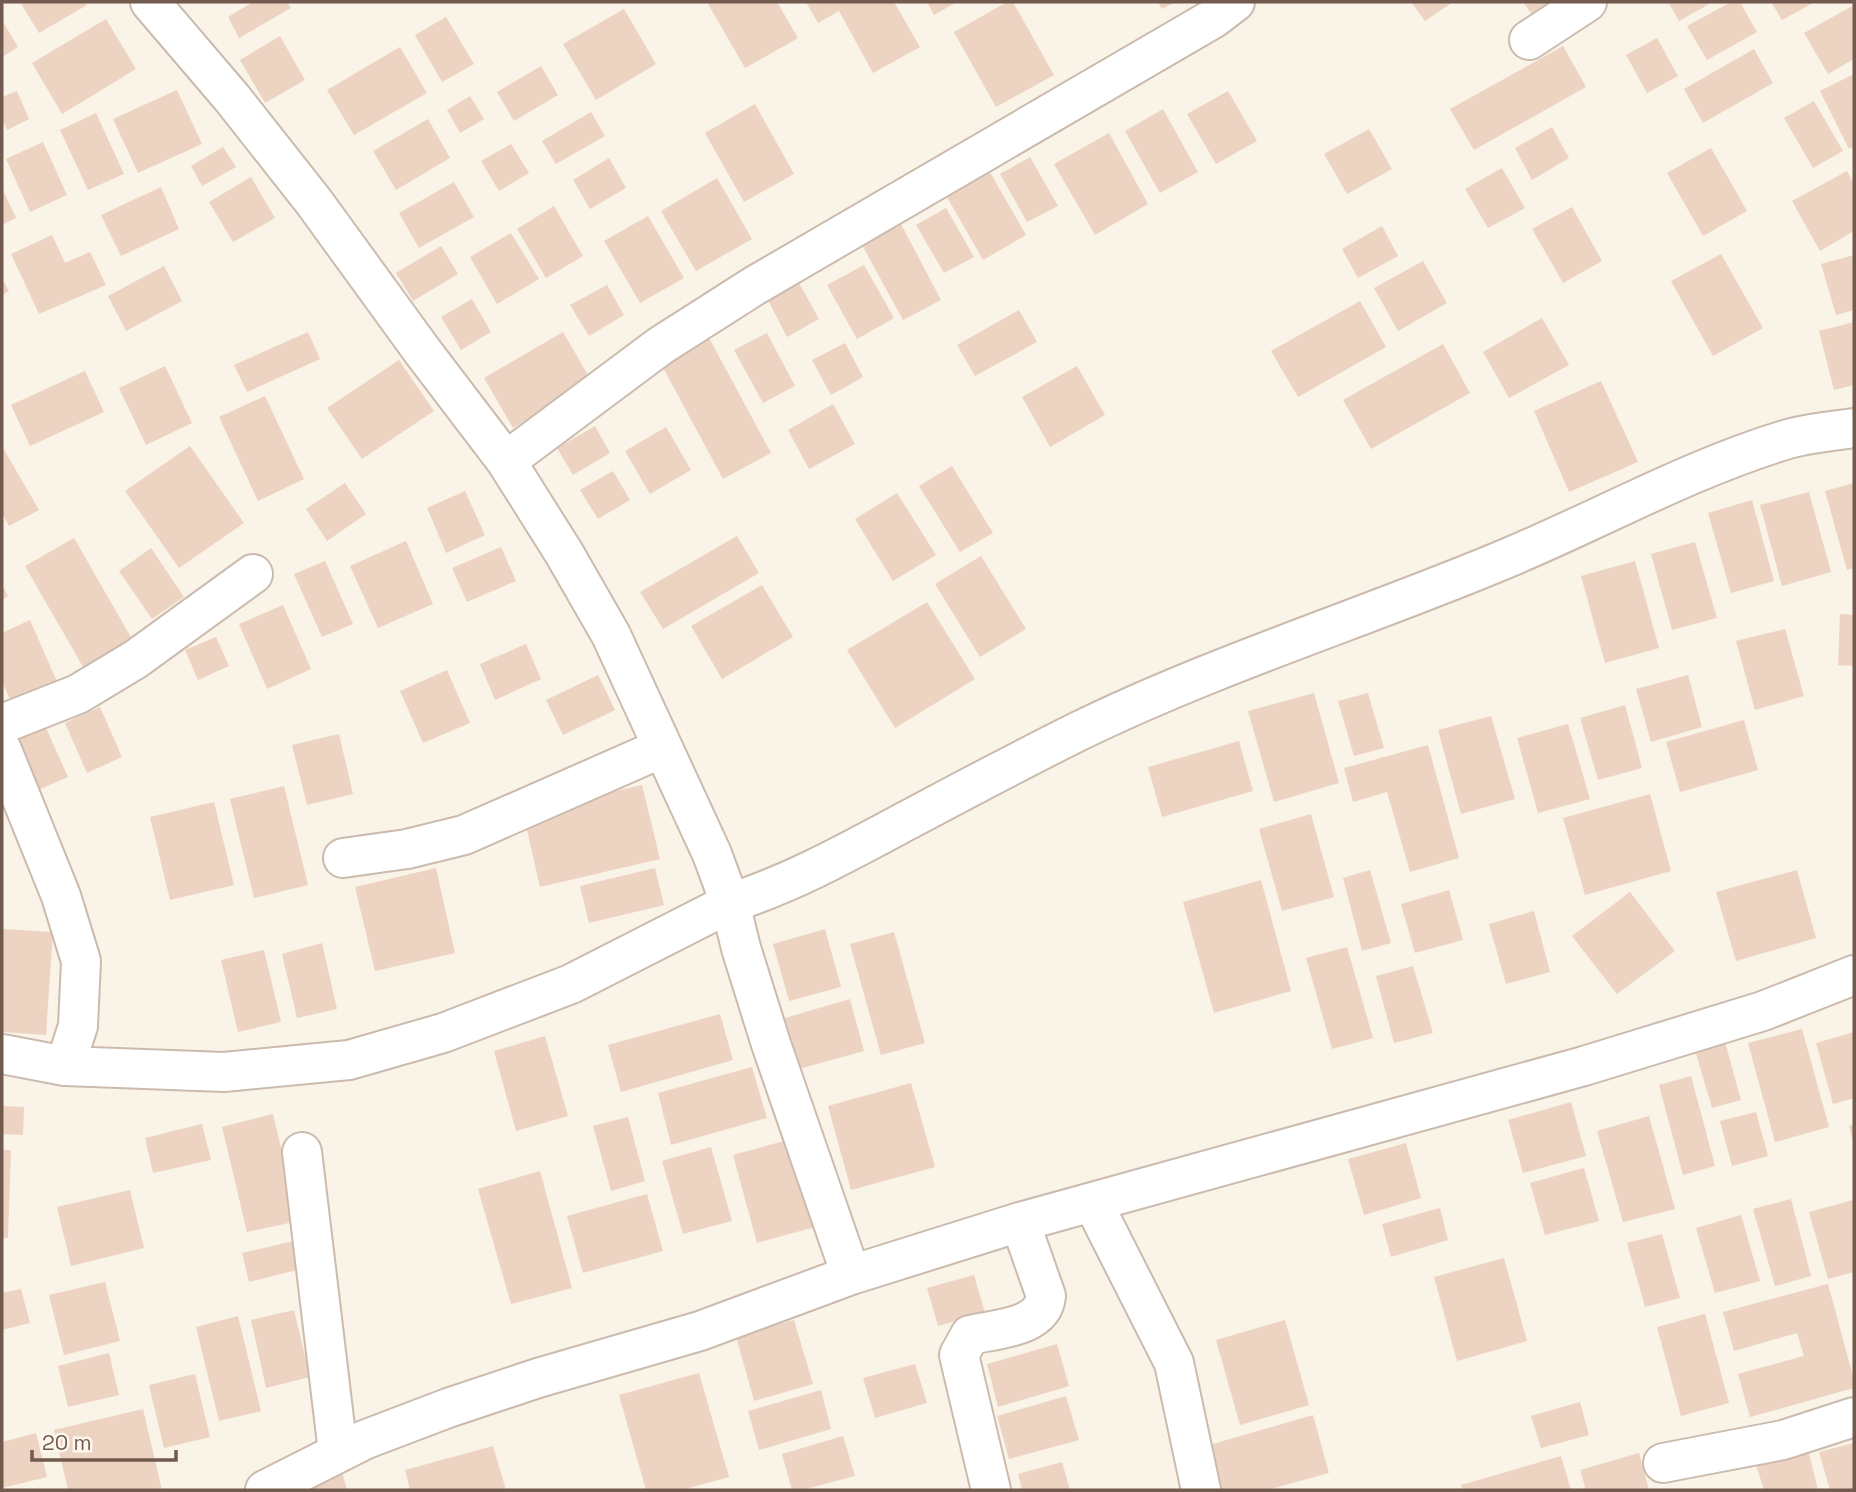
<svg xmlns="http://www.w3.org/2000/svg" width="1856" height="1492" font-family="'Space Grotesk',sans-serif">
<rect width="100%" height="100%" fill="#faf3e7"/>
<!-- building -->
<path fill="#edd3c1" d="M20,2H85L87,5L39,33Z
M253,2H287L291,8L239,38L228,17Z
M707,2H777L798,38L745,68Z
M806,2H894L920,47L873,73L839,11L818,23Z
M927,2H957L934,15Z
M1007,2H1013L1054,75L996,107L954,32Z
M1158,2H1176L1162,9Z
M1411,2H1453L1425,21Z
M1523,2H1565L1537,22Z
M1668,2H1713L1679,21Z
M1731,2H1740L1757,32L1707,60L1687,26Z
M1771,2H1815L1782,20Z
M1854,5V59L1828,74L1804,33Z
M624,9L656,64L596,100L563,44Z
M446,17L474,64L442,82L415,35Z
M106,19L136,69L62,114L32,63Z
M2,20L18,47L2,57Z
M280,36L305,80L265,103L240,60Z
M1657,38L1678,76L1647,93L1626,55Z
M1563,46L1586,87L1474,150L1450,109Z
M400,47L427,93L354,135L327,90Z
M1754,49L1773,83L1703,123L1684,89Z
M541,66L558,95L514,121L497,92Z
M1854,74V146L1849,149L1820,91Z
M177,90L202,144L138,173L113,119Z
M17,91L29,119L7,130L2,119V97Z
M1228,91L1257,141L1216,164L1187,114Z
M470,96L484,119L460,133L447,110Z
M1814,101L1843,151L1813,168L1784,118Z
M755,104L794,174L744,202L705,133Z
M1163,109L1198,172L1160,193L1125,131Z
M591,112L605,136L556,164L542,141Z
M96,113L124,174L88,190L60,130Z
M428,119L450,158L396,190L373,151Z
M1552,127L1569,158L1532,180L1515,148Z
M1369,129L1392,169L1347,194L1324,154Z
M1109,133L1148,204L1095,235L1054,164Z
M43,142L67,195L30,212L6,159Z
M511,144L529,173L499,191L481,161Z
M223,147L236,167L202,186L191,166Z
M1711,148L1747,211L1703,236L1667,173Z
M1030,157L1058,206L1027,222L1000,174Z
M609,158L626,188L590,209L573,180Z
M987,167L1026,235L983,260L944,192Z
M1502,168L1525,208L1488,228L1465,189Z
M1847,171L1854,184V231L1820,251L1792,201Z
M251,177L275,218L233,242L209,202Z
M717,178L752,239L696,271L661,211Z
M454,182L474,217L419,248L399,213Z
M161,187L179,229L121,256L101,215Z
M2,188L16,218L2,225Z
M554,206L583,256L546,278L517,229Z
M1572,207L1602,261L1563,283L1532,229Z
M946,208L974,257L944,273L916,225Z
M648,216L684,278L640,303L604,241Z
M901,224L941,300L903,320L862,245Z
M1382,226L1398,256L1358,278L1342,249Z
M511,233L539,279L497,304L470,257Z
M52,235L65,263L90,252L106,285L39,314L11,254Z
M441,246L458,274L413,301L396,273Z
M1721,254L1763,328L1713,356L1671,281Z
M1854,255V310L1836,315L1821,264Z
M1423,261L1447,303L1398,331L1374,288Z
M864,265L894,318L857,339L827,285Z
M164,266L182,301L126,331L108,296Z
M2,279L9,291L2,295Z
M797,279L819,319L787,337L766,296Z
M607,285L624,315L589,336L570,305Z
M472,299L491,332L461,350L441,317Z
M1360,301L1386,347L1298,397L1271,351Z
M1019,310L1037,342L975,376L957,345Z
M1542,318L1569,365L1509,398L1483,352Z
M1854,322V385L1834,390L1819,331Z
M308,332L320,359L247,392L234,365Z
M563,332L592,382L513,428L484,378Z
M767,333L795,386L763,403L734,350Z
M708,336L771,453L723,479L660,362Z
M845,343L863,377L831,395L812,360Z
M1443,344L1470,393L1371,449L1343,400Z
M399,360L434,411L362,459L327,408Z
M165,366L192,423L146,445L119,388Z
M1077,366L1105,415L1050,447L1022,397Z
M85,371L104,412L30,446L11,405Z
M1601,381L1638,462L1569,492L1534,411Z
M265,396L304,479L258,501L219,417Z
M833,404L855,444L809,469L788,430Z
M595,426L610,453L573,475L557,448Z
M666,427L691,470L650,494L625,451Z
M2,446L39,510L9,526L2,513Z
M190,446L244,523L179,568L125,491Z
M952,466L993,533L960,552L919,486Z
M613,471L630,500L598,519L580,490Z
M345,483L366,514L327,541L306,509Z
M1854,483V568L1847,570L1825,491Z
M465,491L485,535L446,553L427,508Z
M1809,492L1831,572L1782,586L1760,505Z
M897,493L936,555L893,581L855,519Z
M1752,500L1774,581L1731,593L1708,513Z
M737,536L759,573L663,629L640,592Z
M74,538L132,639L83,667L25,566Z
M406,541L433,604L378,628L350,566Z
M1695,542L1717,618L1672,630L1651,554Z
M501,547L516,581L467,602L452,568Z
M151,548L184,597L152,619L119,571Z
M981,556L1026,629L980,657L935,584Z
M325,561L353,624L322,637L294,574Z
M1635,561L1659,648L1605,663L1581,576Z
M2,585L8,596L2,600Z
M762,585L793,637L722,679L691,626Z
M927,602L975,679L895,728L847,650Z
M283,605L311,669L267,689L239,624Z
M1840,614L1854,615V666L1838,665Z
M30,620L58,684L12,705L2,681V633Z
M1785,629L1804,696L1755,710L1736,641Z
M216,637L229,666L198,680L185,650Z
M526,644L541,679L495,700L480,664Z
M447,670L470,723L423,743L400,691Z
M598,675L615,710L563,735L546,700Z
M1688,675L1702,727L1651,742L1636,689Z
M1314,693L1339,783L1274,802L1248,711Z
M1368,693L1384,748L1354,756L1338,701Z
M1625,705L1642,768L1598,780L1580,718Z
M100,707L122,757L87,773L65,723Z
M1491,716L1515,799L1461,814L1438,730Z
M42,719L68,777L38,790L12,732Z
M1744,720L1758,770L1680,792L1666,742Z
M1568,724L1590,799L1538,813L1517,738Z
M339,734L353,794L307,805L292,745Z
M1239,741L1253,791L1162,817L1148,767Z
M1428,745L1459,858L1410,872L1387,792L1353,802L1344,768Z
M642,785L660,859L540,887L523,812Z
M284,786L308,885L254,898L230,799Z
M1650,794L1671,871L1585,895L1563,818Z
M214,802L234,885L170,900L150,817Z
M1311,814L1334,897L1282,911L1259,829Z
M436,868L455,953L375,971L355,887Z
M655,868L664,905L589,923L580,886Z
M1370,870L1391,943L1362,951L1343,878Z
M1797,870L1816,938L1736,961L1716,892Z
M1261,880L1291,991L1214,1013L1183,902Z
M1449,890L1463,940L1415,953L1401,904Z
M1630,892L1675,951L1617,994L1572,936Z
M1534,911L1550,972L1506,984L1489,924Z
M2,929L53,932L46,1035L2,1032Z
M825,929L841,987L789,1001L773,944Z
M894,932L925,1043L881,1055L850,944Z
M322,943L337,1009L297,1018L282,954Z
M1347,947L1373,1038L1332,1049L1306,958Z
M264,950L281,1022L238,1032L221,960Z
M1413,966L1433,1033L1394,1043L1376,976Z
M850,999L864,1051L799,1069L785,1018Z
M720,1014L733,1060L621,1092L608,1045Z
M1802,1029L1829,1127L1775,1142L1748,1043Z
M1854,1032V1098L1833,1104L1816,1043Z
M545,1036L568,1116L516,1131L494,1051Z
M1725,1042L1741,1100L1712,1108L1695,1050Z
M752,1067L767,1118L671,1145L658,1093Z
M1691,1076L1715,1166L1683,1175L1659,1085Z
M911,1083L935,1167L851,1190L828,1106Z
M1571,1102L1586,1156L1523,1173L1508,1120Z
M2,1106L24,1107L23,1135L2,1134Z
M1756,1112L1768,1156L1732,1166L1720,1121Z
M273,1114L298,1221L247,1232L222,1127Z
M1649,1116L1675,1209L1623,1222L1597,1131Z
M628,1117L645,1181L611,1191L593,1126Z
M202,1124L211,1160L153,1173L145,1138Z
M1854,1124V1142H1853L1849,1126Z
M791,1139L815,1227L757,1243L733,1155Z
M1406,1143L1421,1198L1364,1215L1348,1159Z
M711,1147L732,1221L683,1234L662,1161Z
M2,1150H11L8,1238H2Z
M1584,1168L1599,1221L1545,1235L1530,1183Z
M540,1171L572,1288L511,1304L478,1189Z
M130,1190L144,1248L71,1266L57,1207Z
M647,1194L663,1251L583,1273L567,1216Z
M1791,1199L1811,1276L1775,1286L1753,1209Z
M1853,1200L1854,1272L1828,1279L1809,1212Z
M1440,1208L1448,1240L1391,1257L1382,1224Z
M1741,1215L1760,1281L1715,1293L1696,1228Z
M1662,1234L1680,1298L1645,1307L1627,1243Z
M298,1240L305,1268L249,1282L242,1253Z
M1504,1258L1527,1341L1457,1361L1434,1277Z
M974,1275L985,1313L938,1326L927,1288Z
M105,1282L120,1341L64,1355L49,1295Z
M1828,1284L1854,1380V1388L1750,1417L1738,1374L1804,1356L1797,1333L1734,1351L1723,1312Z
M21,1289L30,1323L2,1330V1293Z
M294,1310L310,1377L266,1388L251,1320Z
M1705,1314L1729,1403L1681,1416L1657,1327Z
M238,1316L261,1411L219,1421L196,1327Z
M794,1320L813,1384L754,1401L736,1336Z
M1285,1320L1309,1405L1240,1425L1216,1340Z
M1057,1344L1069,1386L998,1407L987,1364Z
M109,1353L119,1395L68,1407L58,1366Z
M915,1364L927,1403L875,1418L863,1378Z
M699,1373L729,1477L682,1490H646L619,1395Z
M195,1374L210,1437L164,1448L149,1385Z
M821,1390L831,1429L759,1450L748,1411Z
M1066,1396L1079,1440L1009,1459L997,1416Z
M1580,1402L1589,1435L1541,1448L1531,1416Z
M143,1409L162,1490H68L54,1430Z
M1313,1415L1329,1473L1267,1490H1211L1199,1448Z
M36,1433L47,1477L2,1488V1442Z
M843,1436L855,1476L802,1490H792L782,1454Z
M1854,1443V1490H1830L1819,1452Z
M493,1446L506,1490H410L405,1470Z
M1808,1450L1818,1490H1764L1756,1465Z
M1639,1453L1649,1490H1586L1580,1470Z
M1561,1456L1571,1490H1463L1461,1485Z
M1062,1462L1070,1490H1022L1018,1474Z
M342,1472L347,1490H313L310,1481Z"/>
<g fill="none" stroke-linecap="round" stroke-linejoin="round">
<!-- street casing -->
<g stroke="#cbbbae" stroke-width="42">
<path id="street" d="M150,2L232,98L314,202L423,352L506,461L564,553L611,635L712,854L730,903C793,883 850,851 908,820C964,790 1021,760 1077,732C1212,666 1355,621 1493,564C1592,524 1685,470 1788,439C1809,433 1832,431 1854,428
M1529,40L1587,2
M506,461L660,346L754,286L1214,18L1235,2
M2,724L78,694L136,659L253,574
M2,750L61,896L81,961L78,1026L65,1066
M343,858L407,849L464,835L662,748
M2,1054L65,1066L224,1072L349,1060L443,1033L571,984L730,903L741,948L771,1044L851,1275
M302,1152L338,1452
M1093,1203L1174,1363L1201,1490
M1663,1463L1783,1440L1854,1417
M265,1490L364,1440L448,1408L538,1378L700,1331L851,1275L1020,1222L1584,1066L1763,1011L1854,975
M991,1490L959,1355L970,1335C995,1329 1043,1328 1046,1296L1020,1222"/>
</g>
<!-- street -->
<use href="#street" stroke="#fff" stroke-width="38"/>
</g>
<!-- border -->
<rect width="1856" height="1492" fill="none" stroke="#725b4e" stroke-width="7"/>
<!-- scale -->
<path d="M32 1450v10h144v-10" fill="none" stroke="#725b4e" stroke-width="3.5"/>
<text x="42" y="1450" font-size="21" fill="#725b4e" stroke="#fdf7ed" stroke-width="5" paint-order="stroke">20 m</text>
</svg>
